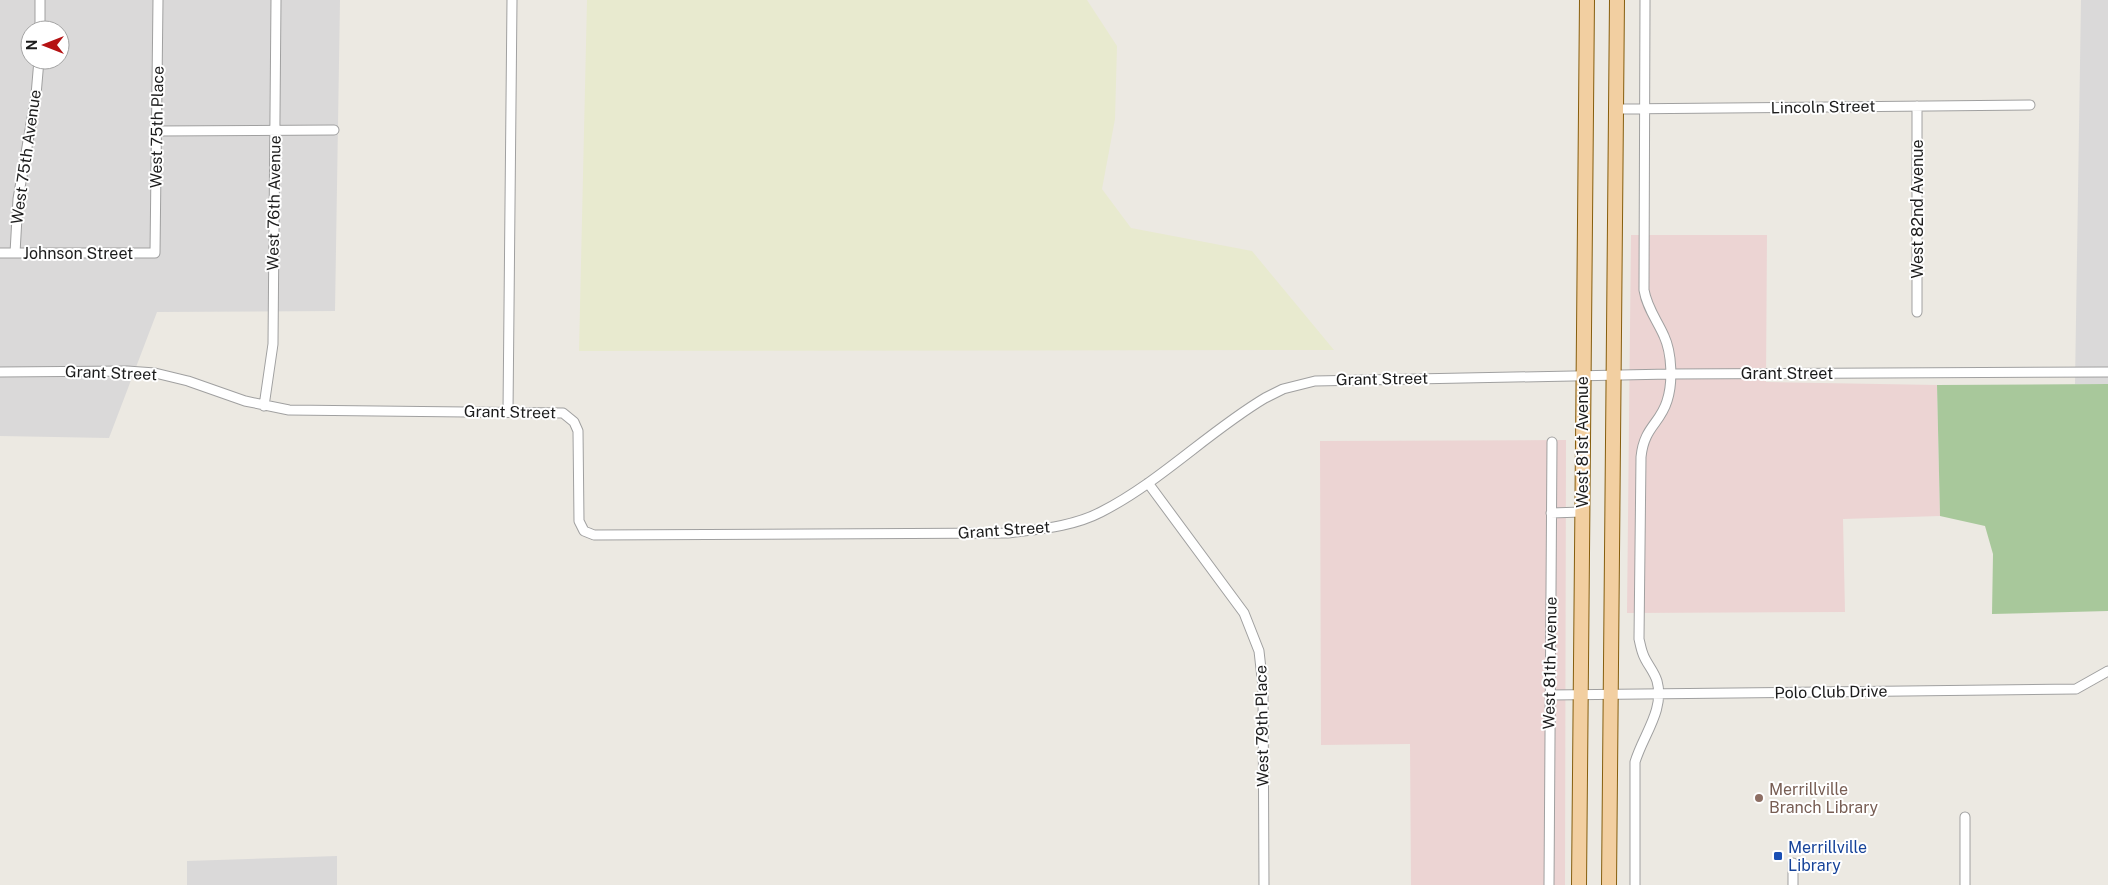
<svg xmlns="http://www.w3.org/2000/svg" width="2108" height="885" font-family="'Public Sans',sans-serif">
<rect width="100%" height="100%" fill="#ece9e2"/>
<!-- residential -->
<path fill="#dad9d9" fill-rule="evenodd" d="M0,0H340L335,311L157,312L109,438L0,436ZM30,30H60V60H30Z
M2081,0H2108V384H2075Z
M337,856V885H187V861Z"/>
<!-- commercial -->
<path fill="#ecd4d3" d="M1631,235H1767L1766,382L1937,385L1940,516L1843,519L1845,612L1627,613Z
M1566,440L1565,885H1411L1410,744L1321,745L1320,441Z"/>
<!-- farmland -->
<path fill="#e8eacf" d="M587,0H1087L1117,46L1115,119L1102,189L1131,228L1252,251L1334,350L579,351Z"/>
<!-- forest -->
<path fill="#a8c89b" d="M2108,384V611L1992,614L1993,554L1985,526L1940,516L1937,385Z"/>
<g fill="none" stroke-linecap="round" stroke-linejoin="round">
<!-- street casing -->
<g stroke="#a0a0a0" stroke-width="11">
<path id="street" d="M40,30V0
M1616,109L2030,105
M156,131L334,130
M0,253H155L158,0
M15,253L18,199L36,95L39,60
M1917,312V106
M0,372L127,371L155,373L188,381L245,401L289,410L563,413L574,422L578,431L579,521L584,531L594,535L1008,533C1039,529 1072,527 1101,512C1160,482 1208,432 1265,398L1283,389L1315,381L1670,374L2108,372
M264,406L273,344L276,0
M508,411L512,0
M1148,483L1244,613L1259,651L1263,687L1264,885
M1551,513L1582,512
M1550,695L2076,689L2108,671
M1965,817V885
M1549,885L1552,442
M1635,885V762C1643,735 1665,710 1657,681C1654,671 1646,663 1643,654C1641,649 1640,643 1639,639L1641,457C1644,427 1660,424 1667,401C1673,383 1672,353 1664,336C1657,320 1647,308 1644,290L1645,0
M1793,885V863"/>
</g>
<!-- primary casing -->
<g stroke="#865e0e" stroke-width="16">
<path id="primary" d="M1579,885L1587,0
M1609,885L1617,0"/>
</g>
<!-- street -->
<use href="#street" stroke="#fff" stroke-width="9"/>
<!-- primary -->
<use href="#primary" stroke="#f2cfa1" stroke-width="14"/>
</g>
<!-- markers -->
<circle fill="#8d6e63" stroke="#fff" stroke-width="2" cx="1759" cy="798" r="5"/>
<rect fill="#1a4fb4" stroke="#fff" stroke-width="2" x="1773" y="851" width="10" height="10" rx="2.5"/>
<g text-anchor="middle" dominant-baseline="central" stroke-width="4" stroke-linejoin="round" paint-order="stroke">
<!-- street labels -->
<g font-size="16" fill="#1c1c1c" stroke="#fff">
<text transform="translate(1823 107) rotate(-1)">Lincoln Street</text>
<text transform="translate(157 127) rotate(-89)">West 75th Place</text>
<text transform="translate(26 157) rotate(-82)">West 75th Avenue</text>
<text transform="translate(274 203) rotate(-89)">West 76th Avenue</text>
<text transform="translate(1917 209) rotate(-90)">West 82nd Avenue</text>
<text x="78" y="253">Johnson Street</text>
<text transform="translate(111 373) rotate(2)">Grant Street</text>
<text x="1787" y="373">Grant Street</text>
<text transform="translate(1382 379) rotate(-1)">Grant Street</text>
<text transform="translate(510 412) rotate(1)">Grant Street</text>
<text transform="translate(1582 442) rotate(-90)">West 81st Avenue</text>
<text transform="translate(1004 530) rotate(-4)">Grant Street</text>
<text transform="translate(1550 663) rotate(-89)">West 81th Avenue</text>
<text transform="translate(1831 692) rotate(-1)">Polo Club Drive</text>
<text transform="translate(1262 726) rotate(-91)">West 79th Place</text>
</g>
<!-- education labels -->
<g font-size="16" fill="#785e54" stroke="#fff" text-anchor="start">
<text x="1769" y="789">Merrillville<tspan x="1769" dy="18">Branch Library</tspan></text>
</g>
<!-- transit labels -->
<g font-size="16" fill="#164399" stroke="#fff" text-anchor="start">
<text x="1788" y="847">Merrillville<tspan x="1788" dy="18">Library</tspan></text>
</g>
</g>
<!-- north arrow -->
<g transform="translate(45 45) rotate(270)"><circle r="24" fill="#ffffff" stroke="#a4a4a4"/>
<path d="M0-4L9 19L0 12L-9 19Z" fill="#b51213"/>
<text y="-8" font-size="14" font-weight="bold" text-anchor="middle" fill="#1c1c1c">N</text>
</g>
</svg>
